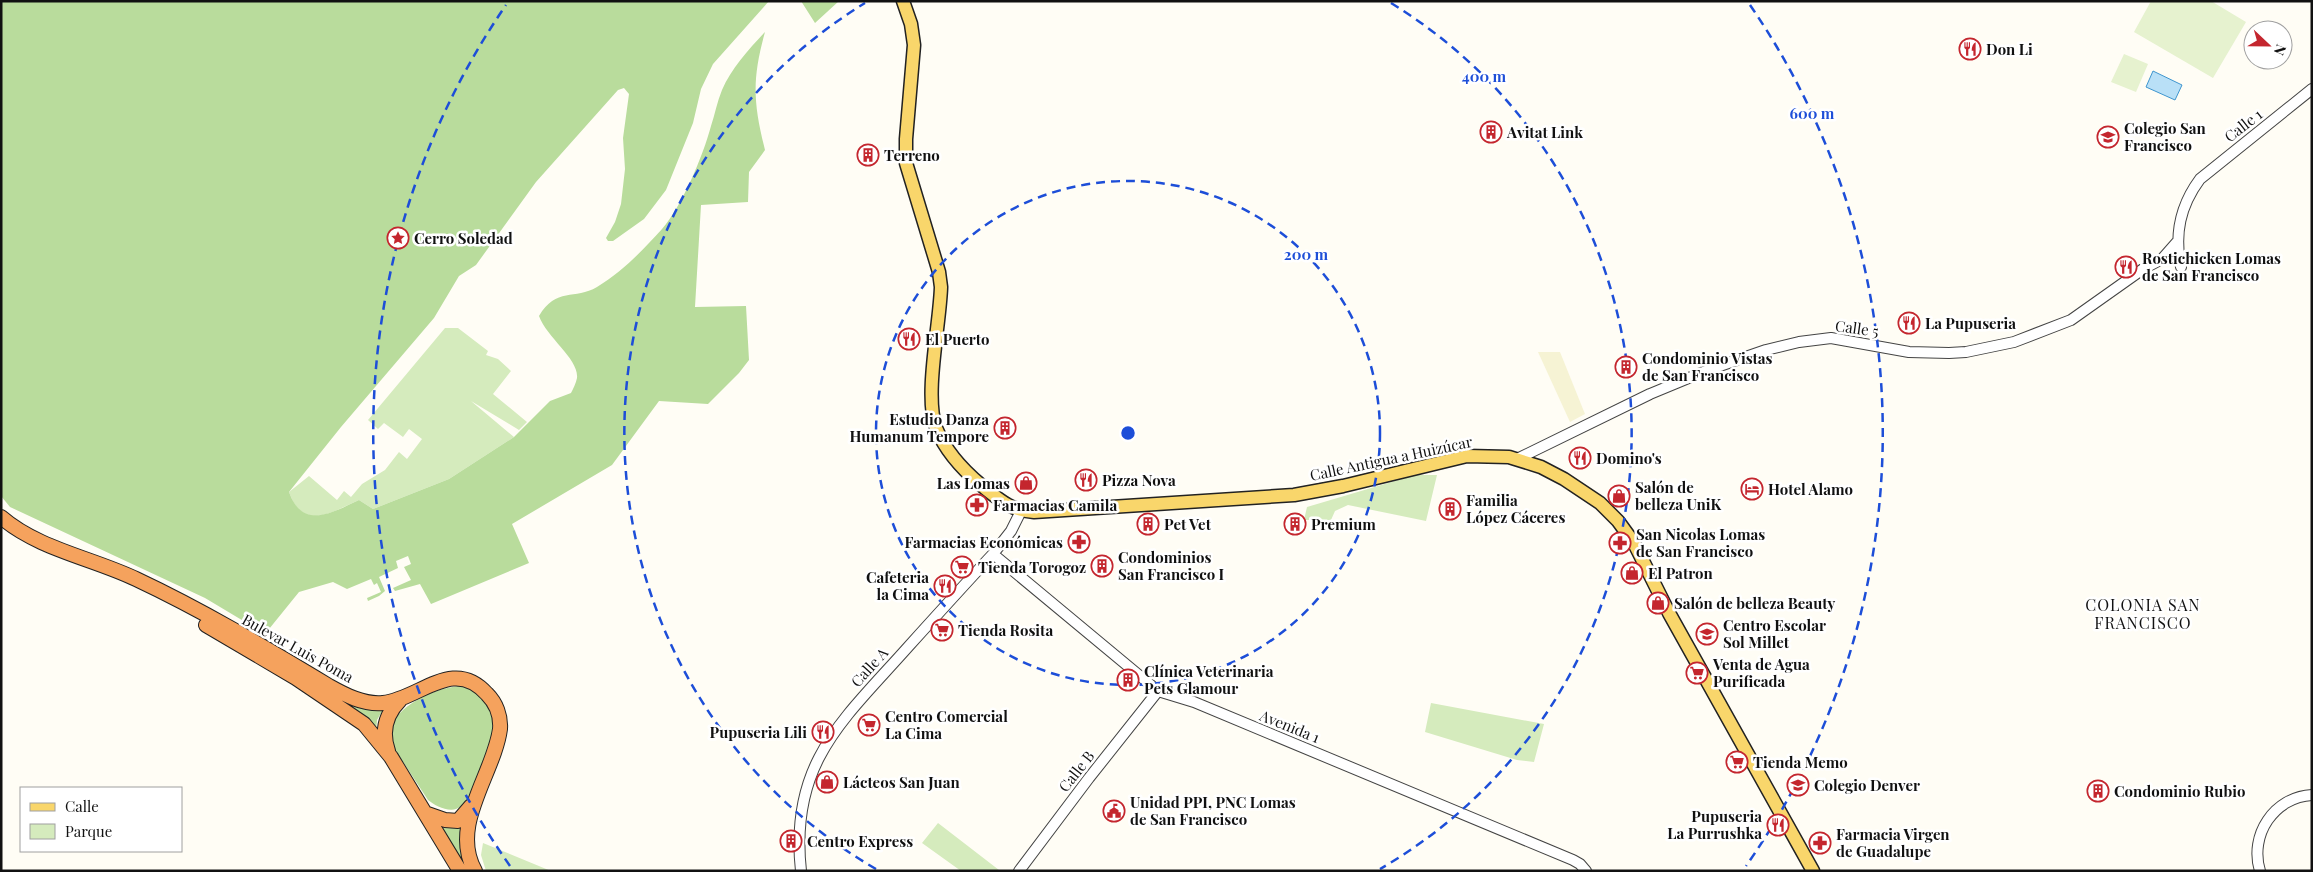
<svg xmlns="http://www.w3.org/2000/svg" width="2313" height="872" font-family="'Playfair Display',serif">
<rect width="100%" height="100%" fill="#fffdf5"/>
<!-- farmland -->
<path fill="#f6f3d4" d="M1538,352H1560L1585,414L1570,422Z"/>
<!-- green -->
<path fill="#d5ebbd" d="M445,328H458L488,351L486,355L498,359L511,371L493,394L527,422L519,430L471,401L514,437L449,479L373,509L359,500C332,512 303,532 289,492L309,476L337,500L344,491L351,497L362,484L385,470L399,452L407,459L422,439L409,429L403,437L384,423L378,429L368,420Z
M1415,475H1437L1426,521L1348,505L1335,511L1331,520H1304L1307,507Z
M1431,703L1544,724L1534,762L1517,760L1425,732Z
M938,823L999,870L961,871L922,843Z
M483,843L551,871H486L481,855Z"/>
<!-- forest -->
<path fill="#b9dc9c" d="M1,1H769L713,64L701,89L693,123L666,190L644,219L613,241H608L606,238L615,222L621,204L625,169L623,138L629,94L624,88L618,90L536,182L476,265L459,276L434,318L341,427L289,492C303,531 333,512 359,500L373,509L449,479L514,437L550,401L571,393C573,389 576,383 577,378C579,359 547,338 539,316C556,287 575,300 597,287C623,271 642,251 662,229C682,206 703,156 711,126C715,114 717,102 722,90C731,69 749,49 765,32C752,79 753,102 765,150L749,172L748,202L701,205L695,307L746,306L749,360L739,373L708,404L659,401L612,465L512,524L529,563L431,604L420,584L395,591L393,588L411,580L404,567L411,564L408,556L396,561L398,568L379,577L385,591L379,596L368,601L367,598L381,592L377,583L374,585L371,579L347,589L333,582L299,592L265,634L205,598L10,507L1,496Z
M801,1H839L815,23Z
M458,686C506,694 494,734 482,768C477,781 471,803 456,809C447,812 434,805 428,800L392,745L391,725C403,703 434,689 458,686Z
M332,694L384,708L377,720L376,732Z
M464,825L460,850L467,871L440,828Z"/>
<!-- pitch -->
<path fill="#e6f2cf" d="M2151,1H2211L2246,22L2213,78L2134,32Z
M2124,54L2148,64L2136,92L2111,82Z"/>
<!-- water -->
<path fill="#b9e0f7" stroke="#3f96cf" d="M2153,71L2182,85L2175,100L2146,87Z"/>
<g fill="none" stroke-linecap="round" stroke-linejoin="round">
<!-- minor casing -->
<g stroke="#444" stroke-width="12">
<path id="minor" d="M2181,267C2174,234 2180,206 2200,179L2312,89
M1517,459L1650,394L1708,370L1766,350L1799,342L1831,338L1909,352L1949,353L1966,352L2014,342L2071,320L2143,269L2162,259L2177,242
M993,554L1158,691L1194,702L1573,860L1580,864L1586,871
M801,871C789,763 843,720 908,647C936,616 964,585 993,554L1011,531L1021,511
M1019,871L1089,778L1158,691
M2260,871C2249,835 2274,797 2312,795"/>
</g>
<!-- major casing -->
<g stroke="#222" stroke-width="15">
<path id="major" d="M903,1L911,24L914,45L906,139V163L939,272L941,287C940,324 924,395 936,428C945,450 963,470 981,485C1000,500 1009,510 1034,512L1294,495L1343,486L1467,456L1509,457L1541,467L1564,479L1600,503L1618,521L1634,543L1669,613L1813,871"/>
</g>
<!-- highway casing -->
<g stroke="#222" stroke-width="16">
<path id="highway" d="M1,517C38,549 92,558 136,579C202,610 266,648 329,686C345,695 364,705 383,703C420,699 453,656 487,694C496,703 501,716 500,729C494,774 449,825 475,871
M206,625L296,678L364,724L391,757L460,871
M388,751C381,731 386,714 400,700
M425,813L445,820L458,821L471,806"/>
</g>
<!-- minor -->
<use href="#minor" stroke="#fff" stroke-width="10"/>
<!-- major -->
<use href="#major" stroke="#f9d66b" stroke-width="12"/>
<!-- highway -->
<use href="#highway" stroke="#f5a25d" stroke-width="14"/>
</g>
<!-- distance rings -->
<g fill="none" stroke="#1d4ed8" stroke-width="2.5" stroke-dasharray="9 6">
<circle cx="1128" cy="433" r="252"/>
<path d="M876 869A504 504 0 0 1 865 3M1391 3A504 504 0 0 1 1380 869"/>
<path d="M510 866A755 755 0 0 1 506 5M1750 5A755 755 0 0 1 1746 866"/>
</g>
<!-- icons -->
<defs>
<g id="restaurant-ring" transform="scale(1.125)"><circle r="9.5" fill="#fff" stroke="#c4262e" stroke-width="1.5"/><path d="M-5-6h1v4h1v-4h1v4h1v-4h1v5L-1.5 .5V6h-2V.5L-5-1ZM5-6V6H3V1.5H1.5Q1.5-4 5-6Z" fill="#c4262e"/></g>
<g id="building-ring" transform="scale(1.125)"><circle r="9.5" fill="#fff" stroke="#c4262e" stroke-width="1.5"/><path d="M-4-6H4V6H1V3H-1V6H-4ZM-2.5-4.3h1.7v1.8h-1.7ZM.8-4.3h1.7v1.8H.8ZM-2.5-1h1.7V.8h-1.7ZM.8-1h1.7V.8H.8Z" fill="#c4262e"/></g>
<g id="school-ring" transform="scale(1.125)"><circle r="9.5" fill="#fff" stroke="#c4262e" stroke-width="1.5"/><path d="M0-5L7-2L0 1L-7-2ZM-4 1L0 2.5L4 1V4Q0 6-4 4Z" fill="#c4262e"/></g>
<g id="sight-ring" transform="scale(1.125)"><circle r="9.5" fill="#fff" stroke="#c4262e" stroke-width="1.5"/><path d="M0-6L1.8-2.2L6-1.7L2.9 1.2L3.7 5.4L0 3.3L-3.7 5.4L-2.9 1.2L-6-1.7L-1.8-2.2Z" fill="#c4262e"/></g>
<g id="shop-ring" transform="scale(1.125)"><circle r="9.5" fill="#fff" stroke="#c4262e" stroke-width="1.5"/><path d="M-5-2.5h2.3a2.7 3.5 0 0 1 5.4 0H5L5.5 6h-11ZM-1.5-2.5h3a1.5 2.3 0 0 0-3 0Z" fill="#c4262e"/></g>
<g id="hotel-ring" transform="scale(1.125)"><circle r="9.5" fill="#fff" stroke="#c4262e" stroke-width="1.5"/><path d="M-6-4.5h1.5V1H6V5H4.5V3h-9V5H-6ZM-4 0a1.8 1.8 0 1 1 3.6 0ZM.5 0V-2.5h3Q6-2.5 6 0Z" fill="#c4262e"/></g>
<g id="pharmacy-ring" transform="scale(1.125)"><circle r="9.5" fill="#fff" stroke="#c4262e" stroke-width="1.5"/><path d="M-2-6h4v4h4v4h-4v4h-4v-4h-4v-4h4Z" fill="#c4262e"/></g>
<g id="supermarket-ring" transform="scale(1.125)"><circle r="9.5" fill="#fff" stroke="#c4262e" stroke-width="1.5"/><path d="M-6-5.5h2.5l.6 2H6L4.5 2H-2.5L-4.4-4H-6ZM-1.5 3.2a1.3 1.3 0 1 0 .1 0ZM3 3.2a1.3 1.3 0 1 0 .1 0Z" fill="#c4262e"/></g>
<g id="civic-ring" transform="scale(1.125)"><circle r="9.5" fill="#fff" stroke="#c4262e" stroke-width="1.5"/><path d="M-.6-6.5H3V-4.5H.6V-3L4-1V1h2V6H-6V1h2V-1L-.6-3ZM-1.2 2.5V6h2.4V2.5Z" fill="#c4262e"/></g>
</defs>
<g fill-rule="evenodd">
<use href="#restaurant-ring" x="1970" y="49"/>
<use href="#building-ring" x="1491" y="132"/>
<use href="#school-ring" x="2108" y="137"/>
<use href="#building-ring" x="868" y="155"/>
<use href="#sight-ring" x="398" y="238"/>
<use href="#restaurant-ring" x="2126" y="267"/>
<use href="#restaurant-ring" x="1909" y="323"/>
<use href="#restaurant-ring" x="909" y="339"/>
<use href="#building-ring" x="1626" y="367"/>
<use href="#building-ring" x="1005" y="428"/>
<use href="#restaurant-ring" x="1580" y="458"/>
<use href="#restaurant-ring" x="1086" y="480"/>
<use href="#shop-ring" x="1026" y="483"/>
<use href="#hotel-ring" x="1752" y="489"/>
<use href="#shop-ring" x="1619" y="496"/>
<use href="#pharmacy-ring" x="977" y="505"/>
<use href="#building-ring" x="1450" y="509"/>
<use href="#building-ring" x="1148" y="524"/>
<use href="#building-ring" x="1295" y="524"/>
<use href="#pharmacy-ring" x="1079" y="542"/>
<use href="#pharmacy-ring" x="1620" y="543"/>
<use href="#building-ring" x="1102" y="566"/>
<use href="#supermarket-ring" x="962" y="567"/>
<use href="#shop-ring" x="1632" y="573"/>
<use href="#restaurant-ring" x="945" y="586"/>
<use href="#shop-ring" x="1658" y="603"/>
<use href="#supermarket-ring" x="942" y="630"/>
<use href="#school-ring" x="1707" y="634"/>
<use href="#supermarket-ring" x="1697" y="673"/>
<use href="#building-ring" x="1128" y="680"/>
<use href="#supermarket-ring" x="869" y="725"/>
<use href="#restaurant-ring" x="823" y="732"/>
<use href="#supermarket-ring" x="1737" y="762"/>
<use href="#shop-ring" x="827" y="782"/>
<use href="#school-ring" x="1798" y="785"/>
<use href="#building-ring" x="2098" y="791"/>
<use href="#civic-ring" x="1114" y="811"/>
<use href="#restaurant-ring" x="1778" y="825"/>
<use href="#building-ring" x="791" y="841"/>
<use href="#pharmacy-ring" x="1820" y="843"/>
</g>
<g text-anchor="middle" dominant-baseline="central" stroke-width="5" stroke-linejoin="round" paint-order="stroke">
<!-- poi labels -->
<g font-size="15" font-weight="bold" fill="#111" stroke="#fff" text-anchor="start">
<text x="1986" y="49">Don Li</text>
<text x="2124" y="128">Colegio San<tspan x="2124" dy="17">Francisco</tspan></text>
<text x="1507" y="132">Avitat Link</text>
<text x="884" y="155">Terreno</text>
<text x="414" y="238">Cerro Soledad</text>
<text x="2142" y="258">Rostichicken Lomas<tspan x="2142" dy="17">de San Francisco</tspan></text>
<text x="1925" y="323">La Pupuseria</text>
<text x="925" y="339">El Puerto</text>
<text x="1642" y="358">Condominio Vistas<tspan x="1642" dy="17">de San Francisco</tspan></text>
<text x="989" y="419" text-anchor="end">Estudio Danza<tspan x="989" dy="17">Humanum Tempore</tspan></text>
<text x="1596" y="458">Domino's</text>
<text x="1102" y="480">Pizza Nova</text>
<text x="1010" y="483" text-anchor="end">Las Lomas</text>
<text x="1635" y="487">Salón de<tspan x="1635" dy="17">belleza UniK</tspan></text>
<text x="1768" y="489">Hotel Alamo</text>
<text x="1466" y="500">Familia<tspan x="1466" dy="17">López Cáceres</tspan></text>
<text x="993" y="505">Farmacias Camila</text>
<text x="1164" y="524">Pet Vet</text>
<text x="1311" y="524">Premium</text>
<text x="1636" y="534">San Nicolas Lomas<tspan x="1636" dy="17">de San Francisco</tspan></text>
<text x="1063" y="542" text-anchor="end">Farmacias Económicas</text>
<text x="1118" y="557">Condominios<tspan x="1118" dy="17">San Francisco I</tspan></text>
<text x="978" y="567">Tienda Torogoz</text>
<text x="1648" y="573">El Patron</text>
<text x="929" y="577" text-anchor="end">Cafeteria<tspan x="929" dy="17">la Cima</tspan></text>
<text x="1674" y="603">Salón de belleza Beauty</text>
<text x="1723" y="625">Centro Escolar<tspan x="1723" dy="17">Sol Millet</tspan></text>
<text x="958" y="630">Tienda Rosita</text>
<text x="1713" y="664">Venta de Agua<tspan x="1713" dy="17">Purificada</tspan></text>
<text x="1144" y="671">Clínica Veterinaria<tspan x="1144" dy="17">Pets Glamour</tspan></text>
<text x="885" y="716">Centro Comercial<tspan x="885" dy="17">La Cima</tspan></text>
<text x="807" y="732" text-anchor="end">Pupuseria Lili</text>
<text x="1753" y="762">Tienda Memo</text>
<text x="843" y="782">Lácteos San Juan</text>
<text x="1814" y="785">Colegio Denver</text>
<text x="2114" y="791">Condominio Rubio</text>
<text x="1130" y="802">Unidad PPI, PNC Lomas<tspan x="1130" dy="17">de San Francisco</tspan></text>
<text x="1762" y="816" text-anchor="end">Pupuseria<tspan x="1762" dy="17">La Purrushka</tspan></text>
<text x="1836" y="834">Farmacia Virgen<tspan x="1836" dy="17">de Guadalupe</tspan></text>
<text x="807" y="841">Centro Express</text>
</g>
<!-- street labels -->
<g font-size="15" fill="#111" stroke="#fff">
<text transform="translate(2243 125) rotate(-38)">Calle 1</text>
<text transform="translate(1857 328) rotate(8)">Calle 5</text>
<text transform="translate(1391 458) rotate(-12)">Calle Antigua a Huizúcar</text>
<text transform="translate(298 648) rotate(29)">Bulevar Luis Poma</text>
<text transform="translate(869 667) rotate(-48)">Calle A</text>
<text transform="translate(1290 726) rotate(22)">Avenida 1</text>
<text transform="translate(1076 771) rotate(-52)">Calle B</text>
</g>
<!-- neighbourhood labels -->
<g font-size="16" letter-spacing="1" fill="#111" stroke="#fff">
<text x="2143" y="604">COLONIA SAN<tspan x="2143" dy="18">FRANCISCO</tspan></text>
</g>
</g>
<circle cx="1128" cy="433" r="8" fill="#1d4ed8" stroke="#fff" stroke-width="2.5"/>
<g font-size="15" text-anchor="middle" font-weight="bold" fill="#1d4ed8" stroke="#fff" stroke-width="5" stroke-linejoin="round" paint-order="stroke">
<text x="1484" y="82">400 m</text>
<text x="1812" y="119">600 m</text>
<text x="1306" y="260">200 m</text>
</g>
<!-- border -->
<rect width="2313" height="872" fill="none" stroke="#111111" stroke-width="5"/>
<!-- legend -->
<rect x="20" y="787" width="162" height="65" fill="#ffffff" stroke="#a0a0a0"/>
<rect x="30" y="803" width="25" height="8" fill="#f9d66b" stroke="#a0a0a0"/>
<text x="65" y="812" font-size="15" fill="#111111">Calle</text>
<rect x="30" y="824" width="25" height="15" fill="#d5ebbd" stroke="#a0a0a0"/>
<text x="65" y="837" font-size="15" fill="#111111">Parque</text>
<!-- north arrow -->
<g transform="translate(2268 45) rotate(112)"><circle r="24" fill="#ffffff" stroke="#a0a0a0"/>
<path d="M0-4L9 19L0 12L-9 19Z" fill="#c4262e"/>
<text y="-8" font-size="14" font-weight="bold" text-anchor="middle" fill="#111111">N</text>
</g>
</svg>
